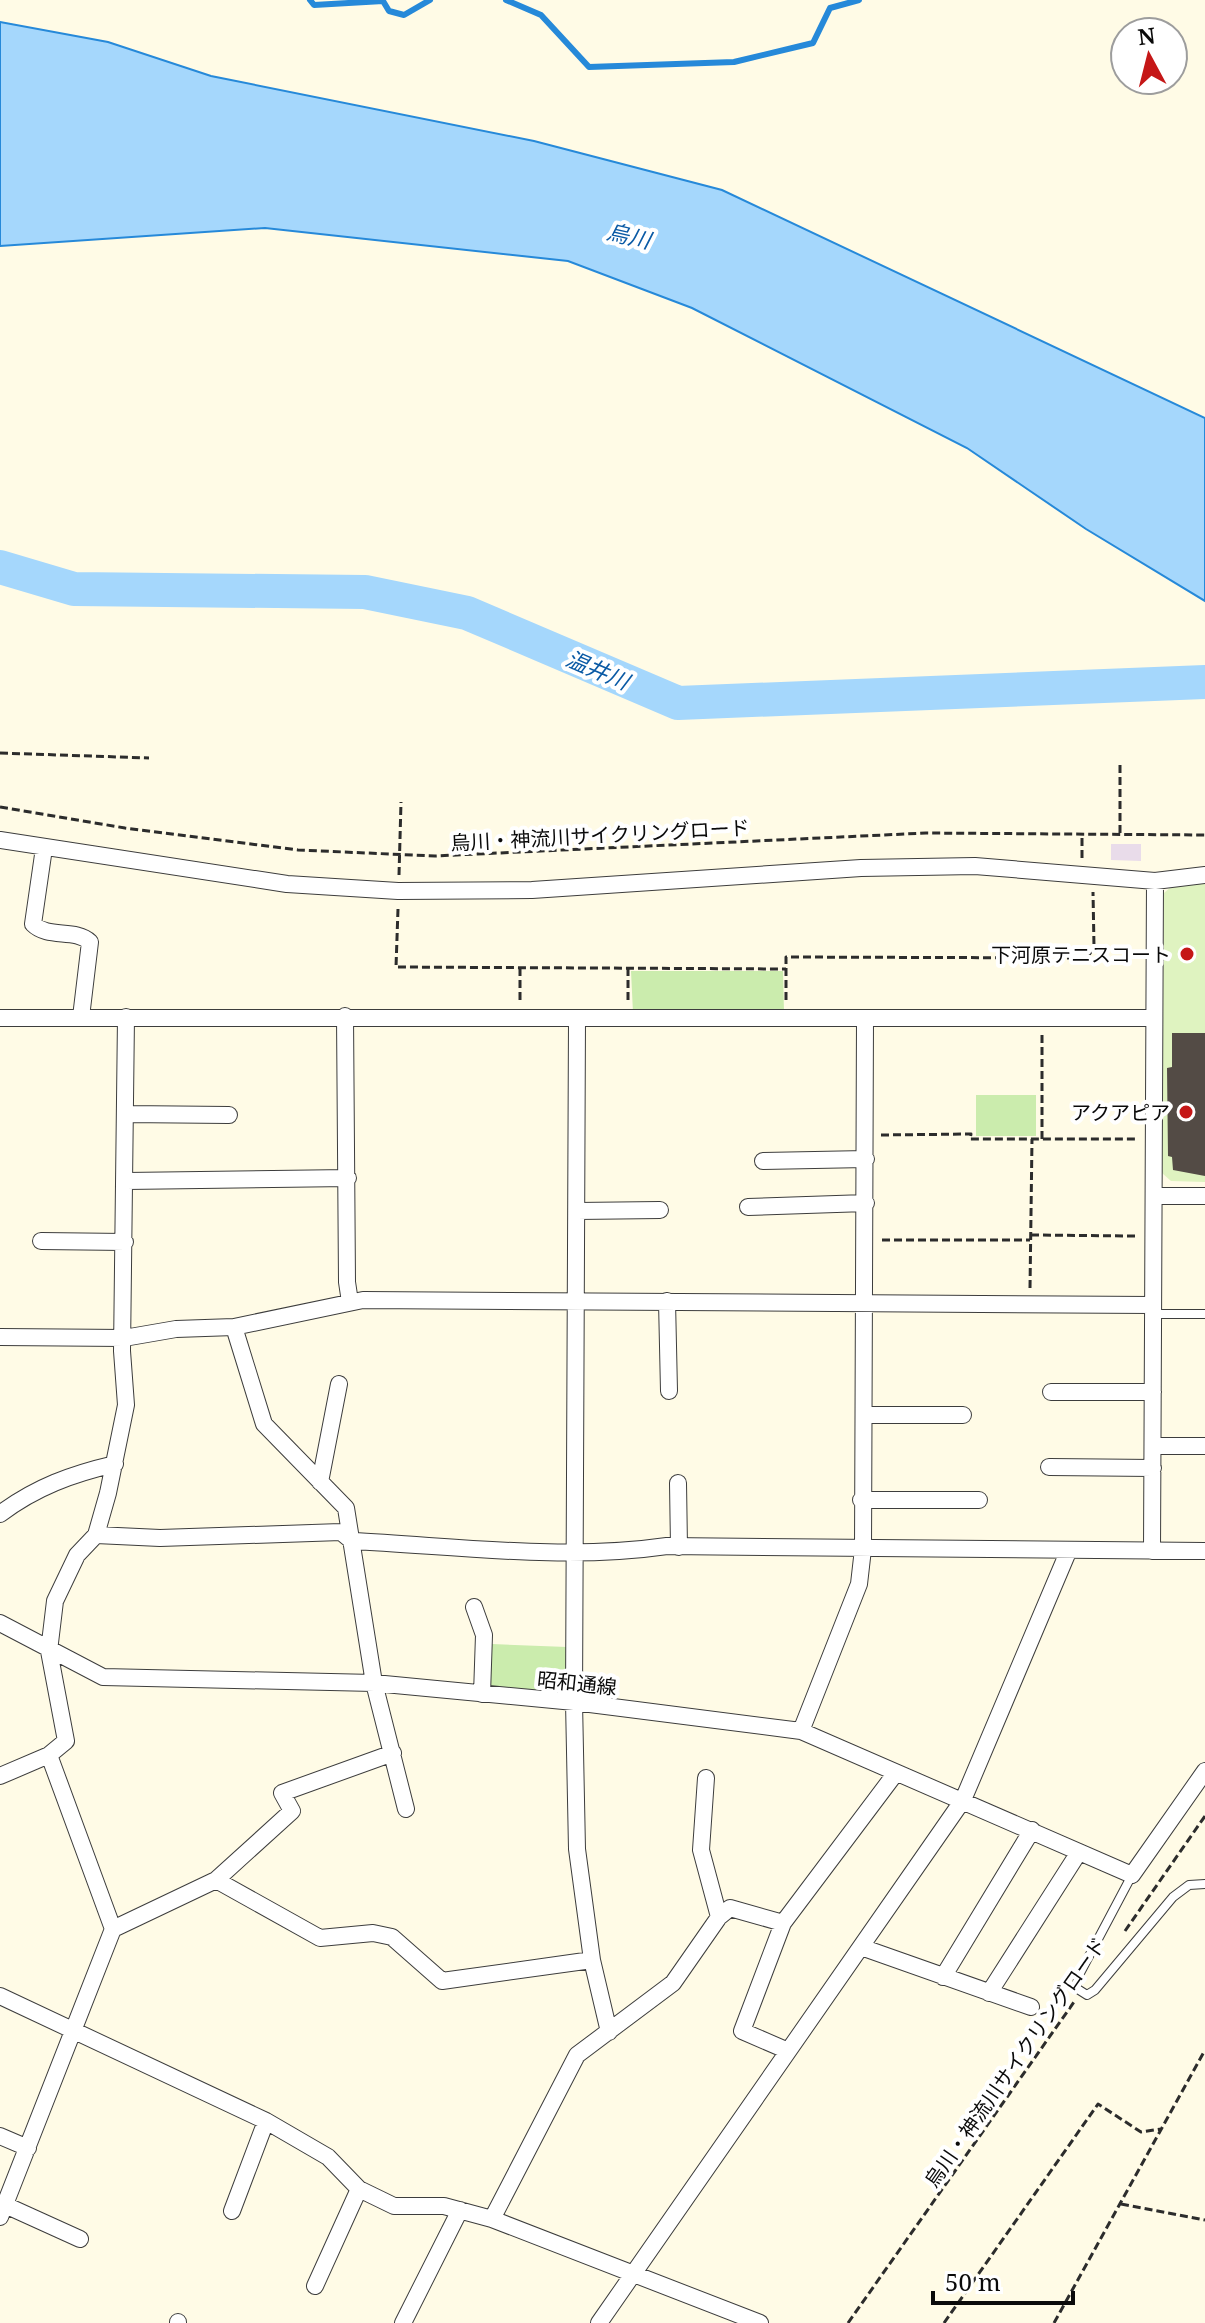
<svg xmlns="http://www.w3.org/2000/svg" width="1205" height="2323" font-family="'Noto Serif','Noto Sans JP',serif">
<rect width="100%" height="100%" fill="#fffbe6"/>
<!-- industrial -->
<path fill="#e9dcea" d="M1111,844H1141V861L1111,860Z"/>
<!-- green -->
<path fill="#cbecad" d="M631,971H783L784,1012L633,1013Z
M976,1095H1036V1136H976Z
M492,1644L567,1647L570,1689L565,1694L490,1686Z"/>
<!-- pitch -->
<path fill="#dff3c0" d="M1205,883V1182L1171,1181L1162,1173L1164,893L1172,886Z"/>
<!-- water -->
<path fill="#a5d7fc" stroke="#2689d9" stroke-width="2" d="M0,22L108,42L211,76L534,141L722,190L1205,418V601L1086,529L967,448L692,308L568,261L265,228L0,246Z"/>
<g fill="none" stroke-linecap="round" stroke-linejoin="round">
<!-- stream -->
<path stroke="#2689d9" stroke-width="6" d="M310,0L314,5L383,1L389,11L404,15L430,0
M506,0L541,15L589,67L734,62L813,43L830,8L859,0"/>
<!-- river -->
<path stroke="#a5d7fc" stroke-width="34" d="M0,567L74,589L365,592L467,613L678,703L1205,682"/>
</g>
<!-- building -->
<path fill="#534b45" d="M1172,1033H1205V1176L1173,1170L1172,1157L1168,1156L1167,1068L1172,1067Z"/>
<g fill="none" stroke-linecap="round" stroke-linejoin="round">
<!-- service casing -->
<g stroke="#3d3d3d" stroke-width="10">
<path id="service" d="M1153,1314H1205
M1132,1875L1079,1975L1076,1988L1087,1995L1095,1990L1173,1897L1189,1885L1205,1884"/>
</g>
<!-- minor casing -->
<g stroke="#3d3d3d" stroke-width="18">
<path id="minor" d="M0,840L287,884L398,891L532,890L861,868L975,866L1155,881L1205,875
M44,848L33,924C48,939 75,928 90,942L81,1017
M345,1016L347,1282L350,1302
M0,1018H1154
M577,1020L574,1702L577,1849L592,1960L609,2032
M125,1114L229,1115
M763,1161L866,1159
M126,1181L348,1178
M1154,1196H1205
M748,1207L866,1203
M577,1211L660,1210
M41,1241L125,1242
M667,1301L669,1391
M234,1327L264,1424L346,1508L374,1683L406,1809
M0,1337L124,1338L176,1329L234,1327L363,1300L1153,1305
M1051,1392H1153
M864,1415H963
M1153,1446H1205
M1049,1467L1153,1468
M320,1482L339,1384
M678,1483L679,1547
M861,1500H979
M0,1514C36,1487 72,1474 115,1464
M96,1535L160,1538L341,1532L352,1541C455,1546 564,1561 667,1546L1205,1551
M1152,1551L1155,881
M474,1607L484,1635L482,1694
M0,1623L103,1677L374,1683L574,1702L801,1731L1132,1875L1205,1771
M801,1731L859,1584L863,1549L865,1020
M0,1776L49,1755
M706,1778L701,1850L719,1917
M216,1880L320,1938L373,1933L392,1937L442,1981L592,1960
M113,1929L216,1880L292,1811L282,1793L393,1753
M861,1947L1031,2007
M943,1977L1032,1830
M989,1993L1079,1852
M0,1996L266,2121L328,2157L359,2189L394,2206H444L492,2219L760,2323
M786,2050L742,2031L783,1923L895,1774
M0,2136L28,2148
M5,2205L80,2239
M232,2211L266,2121
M0,2217L113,1929L49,1755L66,1741L49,1651L55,1601L77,1555L96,1535L108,1493L126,1405L122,1351L126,1017
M492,2219L577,2055L673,1983L719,1917L730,1908L783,1923
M315,2286L359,2189
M178,2323V2322
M403,2323L460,2210
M599,2323L963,1800L1068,1552"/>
</g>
<!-- path -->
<path stroke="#2c2c2c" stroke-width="3" stroke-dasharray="8 4" stroke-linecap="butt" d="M0,753L149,758
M0,807L125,828L298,850L435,856L926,833L1205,835
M1120,833V762
M1082,858V833
M399,875L401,802
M398,909L396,967L786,969
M520,1000V968
M628,1000V968
M786,1000V957L1087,958L1094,947L1093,892
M881,1135L971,1134L970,1139H1136
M1042,1139V1035
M1031,1235L1135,1236
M882,1240H1030
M1030,1288L1032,1139
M1125,1931L1205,1816
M1121,2204L1205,2220
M848,2323L1074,2002
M944,2323L1098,2104L1141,2132L1161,2129
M1054,2323L1205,2050"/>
<!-- service -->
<use href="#service" stroke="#fff" stroke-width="8"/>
<!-- minor -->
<use href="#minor" stroke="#fff" stroke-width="16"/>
</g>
<!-- markers -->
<g fill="#c51717" stroke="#fff" stroke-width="3">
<circle cx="1187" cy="954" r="8"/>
<circle cx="1186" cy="1112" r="8"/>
</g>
<g text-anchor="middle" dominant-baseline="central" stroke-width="8" stroke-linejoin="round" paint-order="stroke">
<!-- street labels -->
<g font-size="20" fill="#0a0a0a" stroke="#fff">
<text transform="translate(600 835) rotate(-3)">烏川・神流川サイクリングロード</text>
<text transform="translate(577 1683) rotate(6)">昭和通線</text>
<text transform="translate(1015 2062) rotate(-55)">烏川・神流川サイクリングロード</text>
</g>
<!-- poi labels -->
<g font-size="20" fill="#0a0a0a" stroke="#fff" text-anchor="end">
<text x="1171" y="954">下河原テニスコート</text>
<text x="1170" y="1112">アクアピア</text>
</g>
<!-- water labels -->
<g font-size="22" font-style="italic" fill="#0a5aa5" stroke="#fff">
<text transform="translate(629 235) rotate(13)">烏川</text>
<text transform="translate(598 669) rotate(23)">温井川</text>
</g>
</g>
<!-- north arrow -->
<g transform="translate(1149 56) rotate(353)"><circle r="38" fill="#ffffff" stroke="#9d9d9d" stroke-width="2"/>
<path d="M0-6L14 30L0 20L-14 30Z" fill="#c51717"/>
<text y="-12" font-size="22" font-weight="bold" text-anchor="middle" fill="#0a0a0a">N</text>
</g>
<!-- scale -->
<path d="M933 2291v12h140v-12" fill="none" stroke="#0a0a0a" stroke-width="4"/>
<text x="945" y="2291" font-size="24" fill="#0a0a0a" stroke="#ffffff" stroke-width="6" paint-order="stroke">50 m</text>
</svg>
